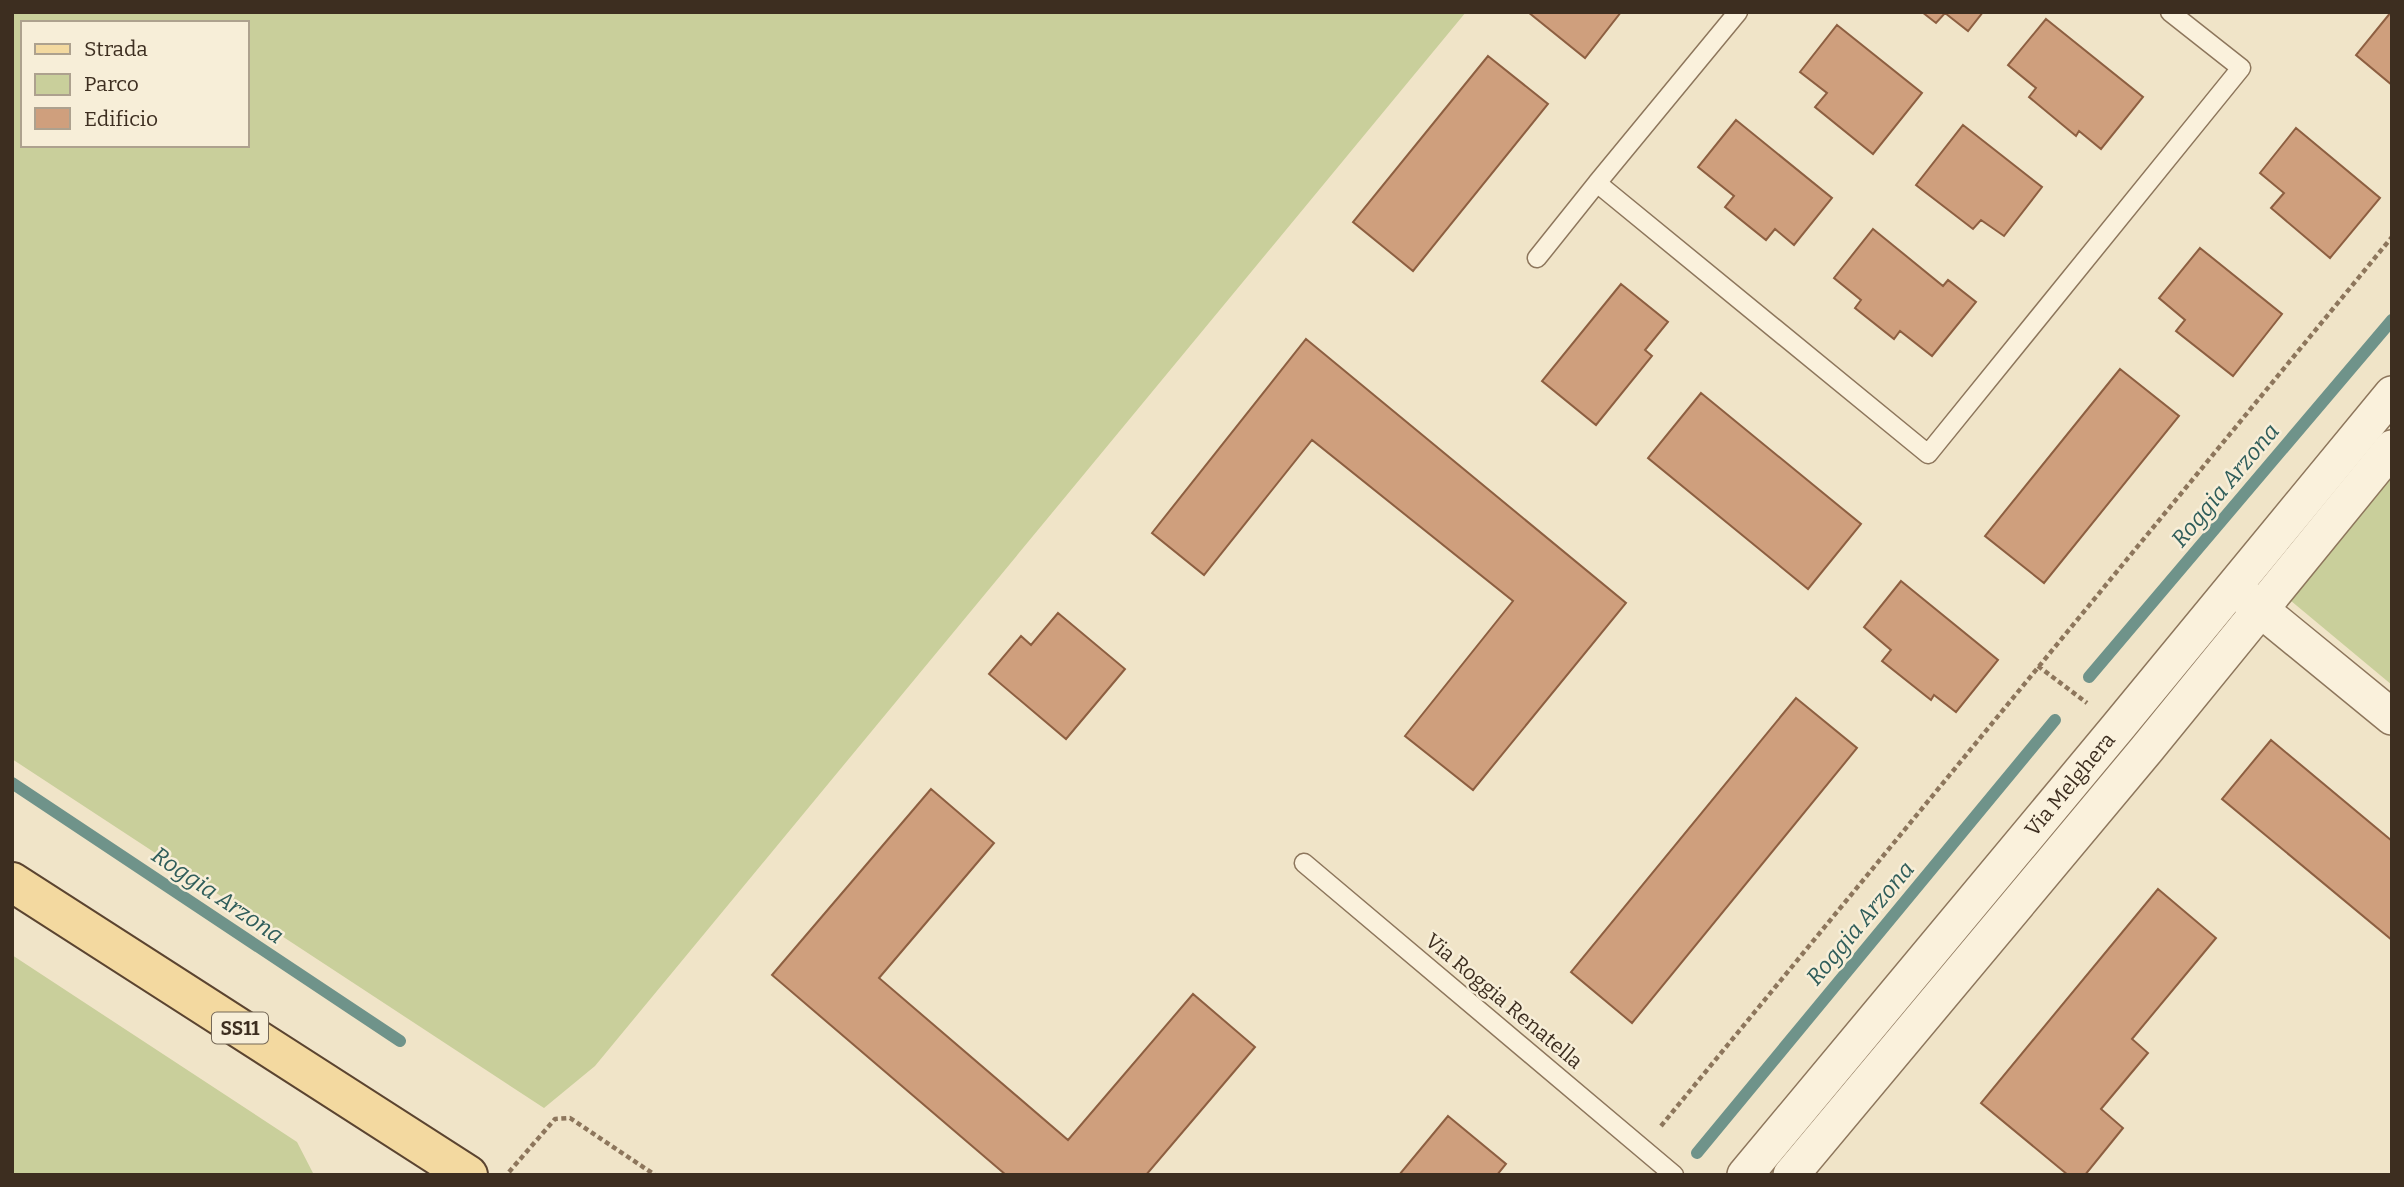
<svg xmlns="http://www.w3.org/2000/svg" width="2404" height="1187" font-family="Bitter,serif">
<rect width="100%" height="100%" fill="#f0e4c8"/>
<!-- green -->
<path fill="#c9cf9b" fill-rule="evenodd" d="M12,12H1466L595,1066L544,1108L12,759ZM23,23H247V145H23Z
M2392,463V685L2284,595Z
M12,955L297,1142L314,1175H12Z"/>
<g fill="none" stroke-linecap="round" stroke-linejoin="round">
<!-- stream -->
<path stroke="#6f938a" stroke-width="12" d="M2089,677L2392,320
M12,783L400,1041
M1697,1153L2055,720"/>
</g>
<!-- building -->
<path fill="#cf9f7d" stroke="#8d5f41" stroke-width="2" d="M1528,12H1621L1585,58Z
M1922,12H1983L1968,31L1945,13L1936,23Z
M2391,12H2392V85L2356,55Z
M2046,19L2143,97L2101,149L2079,131L2076,136L2029,97L2036,88L2008,65Z
M1837,25L1922,93L1873,154L1815,107L1827,93L1800,72Z
M1488,56L1548,104L1413,271L1353,222Z
M1736,120L1832,198L1794,245L1775,229L1766,240L1725,207L1734,196L1698,167Z
M1963,125L2042,187L2004,236L1981,220L1973,229L1916,185Z
M2296,128L2380,198L2330,258L2271,208L2284,193L2260,173Z
M1873,229L1943,286L1948,280L1976,302L1932,356L1900,331L1894,339L1855,308L1861,300L1834,278Z
M2200,248L2282,314L2233,376L2176,331L2185,320L2159,298Z
M1621,284L1668,322L1645,350L1652,356L1596,425L1542,381Z
M1306,339L1626,603L1473,790L1405,736L1513,601L1312,440L1204,575L1152,533Z
M2120,369L2179,416L2044,583L1985,536Z
M1701,393L1861,524L1808,589L1648,458Z
M1901,581L1998,660L1956,712L1934,695L1931,700L1882,661L1891,650L1864,627Z
M1058,613L1125,669L1066,739L989,674L1021,636L1031,645Z
M1796,698L1857,748L1632,1023L1571,972Z
M2271,740L2392,841V940L2222,799Z
M931,789L994,843L879,978L1068,1140L1193,994L1255,1047L1146,1175H1006L772,975Z
M2158,889L2216,938L2132,1039L2148,1053L2101,1109L2123,1128L2085,1175H2068L1981,1103Z
M1448,1116L1506,1164L1497,1175H1399Z"/>
<g fill="none" stroke-linecap="round" stroke-linejoin="round">
<!-- service casing -->
<g stroke="#8d765c" stroke-width="21">
<path id="service" d="M1738,12L1597,183L1928,454L2241,68L2170,12
M1537,258L1597,183
M1304,863L1674,1175"/>
</g>
<!-- minor casing -->
<g stroke="#8d765c" stroke-width="38">
<g id="minor">
<path d="M2243,595L2392,717"/>
<path id="s1" d="M1745,1175L2118,727L2392,394"/>
<path d="M1791,1175L2146,750L2392,448"/>
</g>
</g>
<!-- primary casing -->
<g stroke="#5b4430" stroke-width="42">
<path id="primary" d="M12,882L468,1175"/>
</g>
<!-- path -->
<path stroke="#8d765c" stroke-width="4.5" stroke-dasharray="5 3.5" stroke-linecap="butt" d="M2038,666L2087,703
M1661,1126L2392,237
M509,1172L555,1119L570,1118L655,1175"/>
<!-- service -->
<use href="#service" stroke="#faf1dc" stroke-width="18"/>
<!-- minor -->
<use href="#minor" stroke="#faf1dc" stroke-width="35"/>
<!-- primary -->
<use href="#primary" stroke="#f3d9a0" stroke-width="38"/>
</g>
<g text-anchor="middle" dominant-baseline="central" stroke-width="5" stroke-linejoin="round" paint-order="stroke">
<!-- shield labels -->
<rect fill="#f7eed8" stroke="#756857" stroke-width="2" x="212" y="1012.5" width="56" height="31" rx="5"/>
<g font-size="19" font-weight="bold" fill="#3d2e20">
<text x="240" y="1028">SS11</text>
</g>
<!-- street labels -->
<g font-size="21" fill="#3d2e20" stroke="#f7eed8">
<text stroke="none"><textPath href="#s1" startOffset="508">Via Melghera</textPath></text>
<text transform="translate(1504 1001) rotate(40)">Via Roggia Renatella</text>
</g>
<!-- water labels -->
<g font-size="23" font-style="italic" fill="#2f5d5a" stroke="#f7eed8">
<text transform="translate(2225 485) rotate(-50)">Roggia Arzona</text>
<text transform="translate(218 895) rotate(34)">Roggia Arzona</text>
<text transform="translate(1860 923) rotate(-50)">Roggia Arzona</text>
</g>
</g>
<!-- border -->
<rect width="2404" height="1187" fill="none" stroke="#3d2e20" stroke-width="28"/>
<!-- legend -->
<rect x="21" y="21" width="228" height="126" fill="#f7eed8" stroke="#ada18e" stroke-width="2"/>
<rect x="35" y="44" width="35" height="10" fill="#f3d9a0" stroke="#ada18e" stroke-width="2"/>
<text x="84" y="56" font-size="21" fill="#3d2e20">Strada</text>
<rect x="35" y="74" width="35" height="21" fill="#c9cf9b" stroke="#ada18e" stroke-width="2"/>
<text x="84" y="91" font-size="21" fill="#3d2e20">Parco</text>
<rect x="35" y="108" width="35" height="21" fill="#cf9f7d" stroke="#ada18e" stroke-width="2"/>
<text x="84" y="126" font-size="21" fill="#3d2e20">Edificio</text>
</svg>
